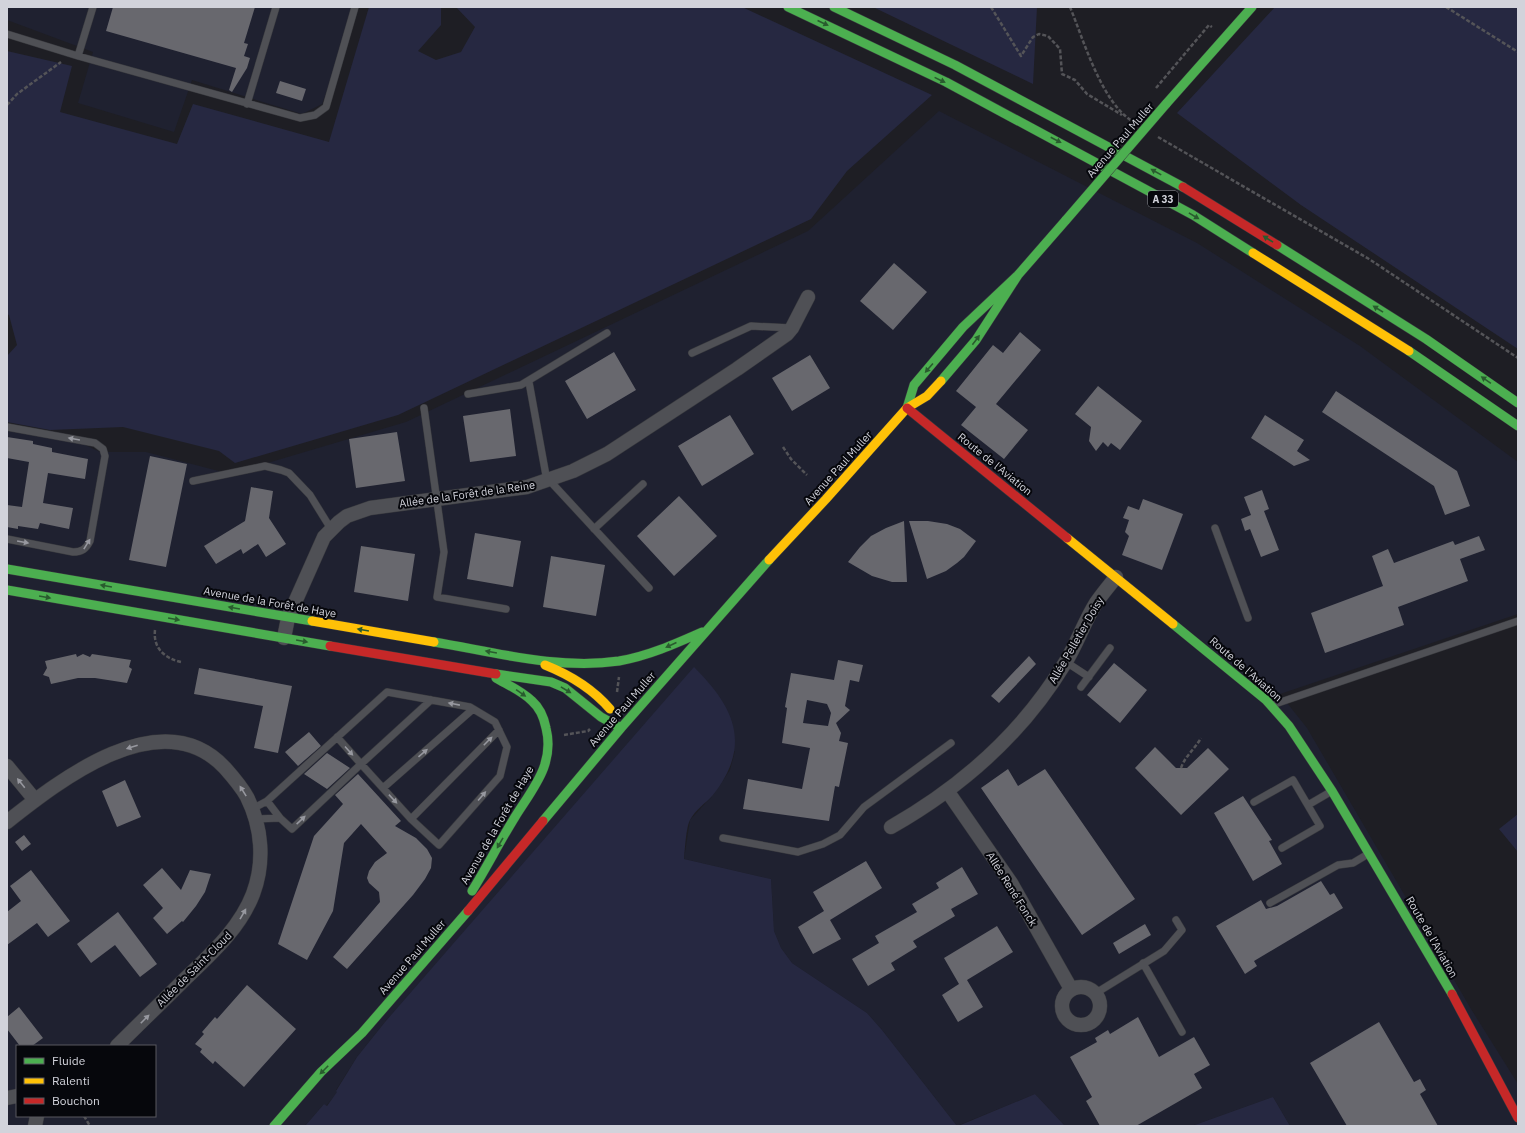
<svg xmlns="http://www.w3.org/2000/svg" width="1525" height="1133" font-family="'IBM Plex Sans',sans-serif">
<rect width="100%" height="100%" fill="#1e1e24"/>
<!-- built -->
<path fill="#1f2130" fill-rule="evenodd" d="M7,7H358L322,104L302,114L192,80L174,132L78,103L93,52L7,20Z
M939,111L1197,243L1360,346L1518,462V614L1280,694L1307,728L1471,1009L1518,1084V1126H1290L1273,1097L1192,1126H1065L1035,1094L957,1126L882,1030L867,1013L792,963L781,948L774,931L771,879L684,859L690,820L713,795L730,770L735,751L454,944L385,1022L357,1057L336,1090L338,1092L326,1106L324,1104L305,1126H7V429L71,438L100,452H146L230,474L406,422L808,231ZM17,1046H155V1116H17Z"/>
<!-- green -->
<path fill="#262841" d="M369,7H441V25L418,51L436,60L461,52L475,27L456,7H742L932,95L847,171L811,219L398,415L235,463L219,451L123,427L50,430L7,422V356L17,345L9,315L7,314V51L72,66L60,112L177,144L193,104L329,142Z
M873,7H1037L1033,84Z
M1275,7H1518V349L1301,205L1177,113Z
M694,667C735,708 752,745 713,795C706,803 695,810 690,820C686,827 685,849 684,859L771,879L774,931L781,948L792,963L867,1013L882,1030L957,1126H305L324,1104L327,1106L337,1092L336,1091L357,1057L385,1022Z
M1518,814V852L1499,829Z
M1035,1094L1065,1126H958Z
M1273,1097L1290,1126H1192Z"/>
<!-- building -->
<path fill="#68686e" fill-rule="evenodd" d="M113,7H255L244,43L248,44L244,56L250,58L247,68L232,92L229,90L236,68L106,31Z
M280,81L306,89L302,101L276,93Z
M894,263L927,292L893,330L860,301Z
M1020,332L1041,350L996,404L1028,430L1004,459L961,425L976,407L956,391L993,345L1003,353Z
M614,352L636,390L587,419L565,381Z
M810,355L830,388L792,411L772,378Z
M1098,386L1142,421L1120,450L1111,443L1108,447L1103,442L1096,451L1089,441L1091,427L1075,414Z
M1336,391L1457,471L1470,506L1445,515L1434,486L1322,412Z
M510,409L516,456L470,462L463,416Z
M730,415L754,454L702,486L678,446Z
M1265,415L1304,440L1297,451L1310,460L1294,466L1251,438Z
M397,432L405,481L356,488L349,439Z
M7,437L33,441V444L52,448V452L88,459L85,479L48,473L43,503L73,508L69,529L40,523L38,529L18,526V529L7,527V505L22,507L29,462L7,458Z
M150,456L187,464L166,567L129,560Z
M251,487L273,491L269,518L286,544L266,557L258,544L243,554L241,549L216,564L204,546L245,521Z
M1262,490L1269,509L1264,511L1279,550L1261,557L1250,529L1245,531L1241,519L1251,515L1244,497Z
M679,496L717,536L674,576L637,536Z
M1143,499L1183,514L1162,570L1122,555L1129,536L1125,532L1129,520L1123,518L1128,506L1139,510Z
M904,521L907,582H892L872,576L848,562L860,547L871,536L886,528Z
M909,521H928L947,524L960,529L976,541L964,557L957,563L946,571L927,579Z
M475,533L521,541L513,587L467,579Z
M1479,536L1485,550L1460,559L1468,581L1398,607L1404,625L1325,653L1311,613L1383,586L1372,556L1388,549L1394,563L1453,541L1455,545Z
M361,546L415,554L408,601L354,592Z
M551,556L605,565L596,616L543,607Z
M76,654L77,657L83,654L90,657L92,654L131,660L129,667L132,669L127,683L95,678H78L51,684L49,677L43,675L47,668L45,661Z
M1029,656L1036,664L999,703L991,696Z
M838,660L863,665L859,682L850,680L845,706L850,710L836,723L841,733L839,741L848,743L839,787L835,786L829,821L743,809L748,779L802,789L810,748L782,743L787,708L785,707L791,673L834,680ZM807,700L827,704L831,713L828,726L803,723Z
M1114,663L1147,690L1120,723L1087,695Z
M199,668L292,686L278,753L254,748L263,706L194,694Z
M309,732L321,746L298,766L285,752Z
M1155,747L1176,768H1187L1208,748L1229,769L1181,815L1135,768Z
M327,753L350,768L327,789L304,774Z
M1008,769L1018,786L1045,769L1135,899L1082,935L981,788Z
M358,774L401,821L395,826L416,838L427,849L432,858L431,868L425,879L413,895L347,969L333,957L380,902L379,892L369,883L367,878L369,871L375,862L387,853L361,824L344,843L333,911L307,960L278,944L314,836L343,804L335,795Z
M125,780L141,817L117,827L102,791Z
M1243,796L1272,840L1269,841L1282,864L1253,881L1214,813Z
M24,835L31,844L22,851L15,842Z
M866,861L882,888L830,920L841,939L813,954L798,927L824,911L813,892Z
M962,867L978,894L951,909L955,916L913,941L917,947L891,963L895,970L868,986L852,959L879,943L875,936L917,912L912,904L939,888L936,883Z
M162,868L181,890L190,870L211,874L205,892L196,906L183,922L182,921L167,934L153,918L163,908L143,885Z
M31,870L70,921L48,937L37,923L7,945V912L21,901L10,886Z
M1321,881L1330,895L1334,893L1343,908L1254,961L1257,966L1245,974L1216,926L1261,900L1266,909L1277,906Z
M118,912L157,964L140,977L115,945L91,963L77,944Z
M1145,924L1151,935L1119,954L1113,943Z
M997,926L1013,952L967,980L983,1007L958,1022L942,995L959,984L944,958Z
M247,985L296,1029L244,1087L215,1061L213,1064L200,1052L202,1049L195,1044L204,1034L202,1032L215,1017L217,1019Z
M19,1007L43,1038L32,1046H20L7,1029V1017Z
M1138,1017L1159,1057L1194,1037L1210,1065L1194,1074L1202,1088L1136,1126H1100L1086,1101L1092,1097L1070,1057L1097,1042L1095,1038L1108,1030L1110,1034Z
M1379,1022L1414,1082L1420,1079L1426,1090L1420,1094L1438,1126H1347L1310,1063Z"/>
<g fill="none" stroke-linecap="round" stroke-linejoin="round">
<!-- lane casing -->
<g stroke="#38393e" stroke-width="8">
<path id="lane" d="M7,34L78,56L300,118L315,115L326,107L355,7
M78,56L93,7
M247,104L276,7
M692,353L751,326L792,328
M529,382L547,481
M468,394L521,385L607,333
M424,408L444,552L437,597L506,609
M7,427L95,443L103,449L105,456L90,541C86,549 82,552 73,552L7,539
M193,481L265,466L281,470L289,473L310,495L331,529
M550,481L649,588
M1215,528L1248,618
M594,529L643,484
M1066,662L1089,677
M1081,687L1110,648
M1272,705L1518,621
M337,737L361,764L431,700
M383,788L473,709
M267,801L280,818
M1254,802L1293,780L1320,826L1282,848
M1308,805L1332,791
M252,809L267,801L387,692L470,707L495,722L507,747L500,776L439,845L411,819L361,764L292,829L280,818L256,819
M411,819L499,730
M723,838L798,852L823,844L840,835L864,807L951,743
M1270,903L1338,865L1353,863L1368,854
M1143,963L1182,1032
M1096,993L1164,951L1182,930L1176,920"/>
</g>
<!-- street casing -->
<g stroke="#38393e" stroke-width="15">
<path id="street" d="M284,638L288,618L324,537L339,522L347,516L370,508L527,487L573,471L607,454L737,369L787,334L792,328L808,297
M7,766L35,800
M948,792L1011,883L1071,989
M7,822C60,780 162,700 225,768C233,777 241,786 247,797C262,827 265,862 253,894C240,928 212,953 186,978C163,1001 140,1023 117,1046
M891,827C963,786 1022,734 1065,663C1077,644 1084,622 1096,603C1102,594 1109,586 1116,577
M1062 1006a19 19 0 1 1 38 0a19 19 0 1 1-38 0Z
M7,1098L17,1096
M35,1126L37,1116"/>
</g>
<!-- fast casing -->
<g stroke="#38393e" stroke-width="10">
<path id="fast" d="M788,7L946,82L1193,215L1253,253
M834,7L955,65L1183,187
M1166,104L1252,7
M1277,245L1426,339L1518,403
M1409,351L1518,426
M941,381L976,340L1018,275
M907,408L914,385L963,327L1018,275L1066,220
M7,569L312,621
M7,590L330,646
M1173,624L1266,700L1289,726L1332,791L1452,994
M434,642C494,652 558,670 619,661C648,656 675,644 702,632
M496,674L551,682L565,688L601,717L621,728
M543,821L621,728L769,560
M472,891C487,867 500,841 515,817C533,788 555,764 546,728C544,718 540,708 532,701C522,691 508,685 496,678
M274,1126L321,1072L362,1033L468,911"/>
</g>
<!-- slow casing -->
<g stroke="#38393e" stroke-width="10">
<path id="slow" d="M1253,253L1409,351
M1067,538L1173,624
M769,560L826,499L907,408L927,396L941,381
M312,621L434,642
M545,665C570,675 592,688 610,709"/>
</g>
<!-- jam casing -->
<g stroke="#38393e" stroke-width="10">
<path id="jam" d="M1183,187L1277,245
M907,408L1067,538
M330,646L496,674
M468,911L543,821
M1452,994L1518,1118"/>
</g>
<!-- path -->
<path stroke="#545458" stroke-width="2.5" stroke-dasharray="4 2" stroke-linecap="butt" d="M991,7L1021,56L1033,37L1039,34L1048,36L1060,49L1062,74L1075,80L1087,94L1122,115
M1070,7C1084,41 1101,101 1132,121
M1446,7L1518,52
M1156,88L1209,25L1212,27
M7,105L17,94L61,62
M1158,137L1369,259L1518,358
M783,447L791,459L807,475
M155,630C153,648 164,658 181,662
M617,692L619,677
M564,735L588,731L590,729
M1181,768C1185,756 1195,749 1201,738
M84,1116L90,1126"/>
<!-- lane -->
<use href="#lane" stroke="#4f5055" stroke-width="7"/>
<!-- street -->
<use href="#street" stroke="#4f5055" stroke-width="14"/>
<!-- fast -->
<use href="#fast" stroke="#4caf50" stroke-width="9"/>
<!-- slow -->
<use href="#slow" stroke="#ffc107" stroke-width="9"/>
<!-- jam -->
<use href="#jam" stroke="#c62828" stroke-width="9"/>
<!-- fast-bridge casing -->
<g stroke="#38393e" stroke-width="10" stroke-linecap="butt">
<path id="fast-bridge" d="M1066,220L1166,104"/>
</g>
<!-- fast-bridge -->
<use href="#fast-bridge" stroke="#4caf50" stroke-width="9"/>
</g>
<!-- one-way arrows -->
<defs><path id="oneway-solid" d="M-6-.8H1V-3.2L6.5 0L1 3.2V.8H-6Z"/></defs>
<g fill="#295b2e">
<use href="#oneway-solid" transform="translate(823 23) rotate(25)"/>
<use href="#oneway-solid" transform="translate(940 80) rotate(26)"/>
<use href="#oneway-solid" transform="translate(1056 140) rotate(28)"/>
<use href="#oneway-solid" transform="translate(1156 172) rotate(-151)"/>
<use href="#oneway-solid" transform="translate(1194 216) rotate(31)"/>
<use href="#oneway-solid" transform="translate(1268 239) rotate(-148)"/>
<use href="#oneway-solid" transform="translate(1378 309) rotate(-148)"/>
<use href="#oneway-solid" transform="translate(976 340) rotate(-53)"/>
<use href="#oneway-solid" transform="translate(929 368) rotate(131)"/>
<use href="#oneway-solid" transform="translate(1486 380) rotate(-145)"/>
<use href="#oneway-solid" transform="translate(106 586) rotate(-170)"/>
<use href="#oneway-solid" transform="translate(45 597) rotate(10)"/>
<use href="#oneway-solid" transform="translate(234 608) rotate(-170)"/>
<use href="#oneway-solid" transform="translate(174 619) rotate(10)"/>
<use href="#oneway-solid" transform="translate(363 630) rotate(-170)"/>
<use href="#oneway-solid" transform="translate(302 641) rotate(10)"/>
<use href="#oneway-solid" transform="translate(671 645) rotate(156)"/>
<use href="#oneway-solid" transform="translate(491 652) rotate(-170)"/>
<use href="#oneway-solid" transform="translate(566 690) rotate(31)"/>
<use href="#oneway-solid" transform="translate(521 693) rotate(35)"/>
<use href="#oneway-solid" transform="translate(500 843) rotate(120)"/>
<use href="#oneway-solid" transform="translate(324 1070) rotate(135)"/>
</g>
<g fill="#97989f">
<use href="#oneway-solid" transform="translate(74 439) rotate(-170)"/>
<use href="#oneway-solid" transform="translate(23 542) rotate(10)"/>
<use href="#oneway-solid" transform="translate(87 544) rotate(-58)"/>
<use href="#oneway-solid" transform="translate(454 704) rotate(-169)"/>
<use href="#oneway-solid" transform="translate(488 741) rotate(-45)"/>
<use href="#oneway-solid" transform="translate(132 747) rotate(162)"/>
<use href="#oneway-solid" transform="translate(349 751) rotate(48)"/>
<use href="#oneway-solid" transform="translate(423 753) rotate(-41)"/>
<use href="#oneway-solid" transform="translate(21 783) rotate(-129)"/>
<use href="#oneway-solid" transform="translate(243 791) rotate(-122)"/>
<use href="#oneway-solid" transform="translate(482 796) rotate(-49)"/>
<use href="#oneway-solid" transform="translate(393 799) rotate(47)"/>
<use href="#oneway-solid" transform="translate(301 820) rotate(-43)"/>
<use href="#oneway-solid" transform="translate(243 914) rotate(-60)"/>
<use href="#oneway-solid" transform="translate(145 1019) rotate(-45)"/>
</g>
<g text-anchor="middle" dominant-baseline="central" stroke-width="4" stroke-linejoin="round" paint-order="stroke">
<!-- shield labels -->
<rect fill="#06070c" stroke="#95969d" stroke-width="1" x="1148" y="191" width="30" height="16" rx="3"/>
<g font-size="10" font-weight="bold" fill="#d2d3db">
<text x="1163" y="199">A 33</text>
</g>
<!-- street labels -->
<g font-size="11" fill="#d2d3db" stroke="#06070c">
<text transform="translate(1120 140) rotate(-49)">Avenue Paul Muller</text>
<text transform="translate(995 464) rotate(39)">Route de l'Aviation</text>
<text transform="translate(838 468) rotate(-48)">Avenue Paul Muller</text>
<text transform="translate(467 494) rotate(-8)">Allée de la Forêt de la Reine</text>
<text transform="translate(270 602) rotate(10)">Avenue de la Forêt de Haye</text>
<text transform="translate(1076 640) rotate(-60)">Allée Pelletier Doisy</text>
<text transform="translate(1246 669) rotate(41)">Route de l'Aviation</text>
<text transform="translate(622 709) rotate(-49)">Avenue Paul Muller</text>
<text transform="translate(497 825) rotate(-60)">Avenue de la Forêt de Haye</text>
<text transform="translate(1012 889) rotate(58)">Allée René Fonck</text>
<text transform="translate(1432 937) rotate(60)">Route de l'Aviation</text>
<text transform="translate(412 957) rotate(-49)">Avenue Paul Muller</text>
<text transform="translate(194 969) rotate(-45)">Allée de Saint-Cloud</text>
</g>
</g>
<!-- border -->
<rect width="1525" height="1133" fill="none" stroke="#d2d3db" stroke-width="16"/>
<!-- legend -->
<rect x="16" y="1045" width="140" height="72" fill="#06070c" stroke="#58595f"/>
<rect x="24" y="1058" width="20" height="6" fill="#4caf50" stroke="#58595f"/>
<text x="52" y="1065" font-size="12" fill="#d2d3db">Fluide</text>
<rect x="24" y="1078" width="20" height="6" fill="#ffc107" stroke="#58595f"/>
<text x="52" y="1085" font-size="12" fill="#d2d3db">Ralenti</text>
<rect x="24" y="1098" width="20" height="6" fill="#c62828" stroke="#58595f"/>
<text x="52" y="1105" font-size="12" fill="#d2d3db">Bouchon</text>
</svg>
